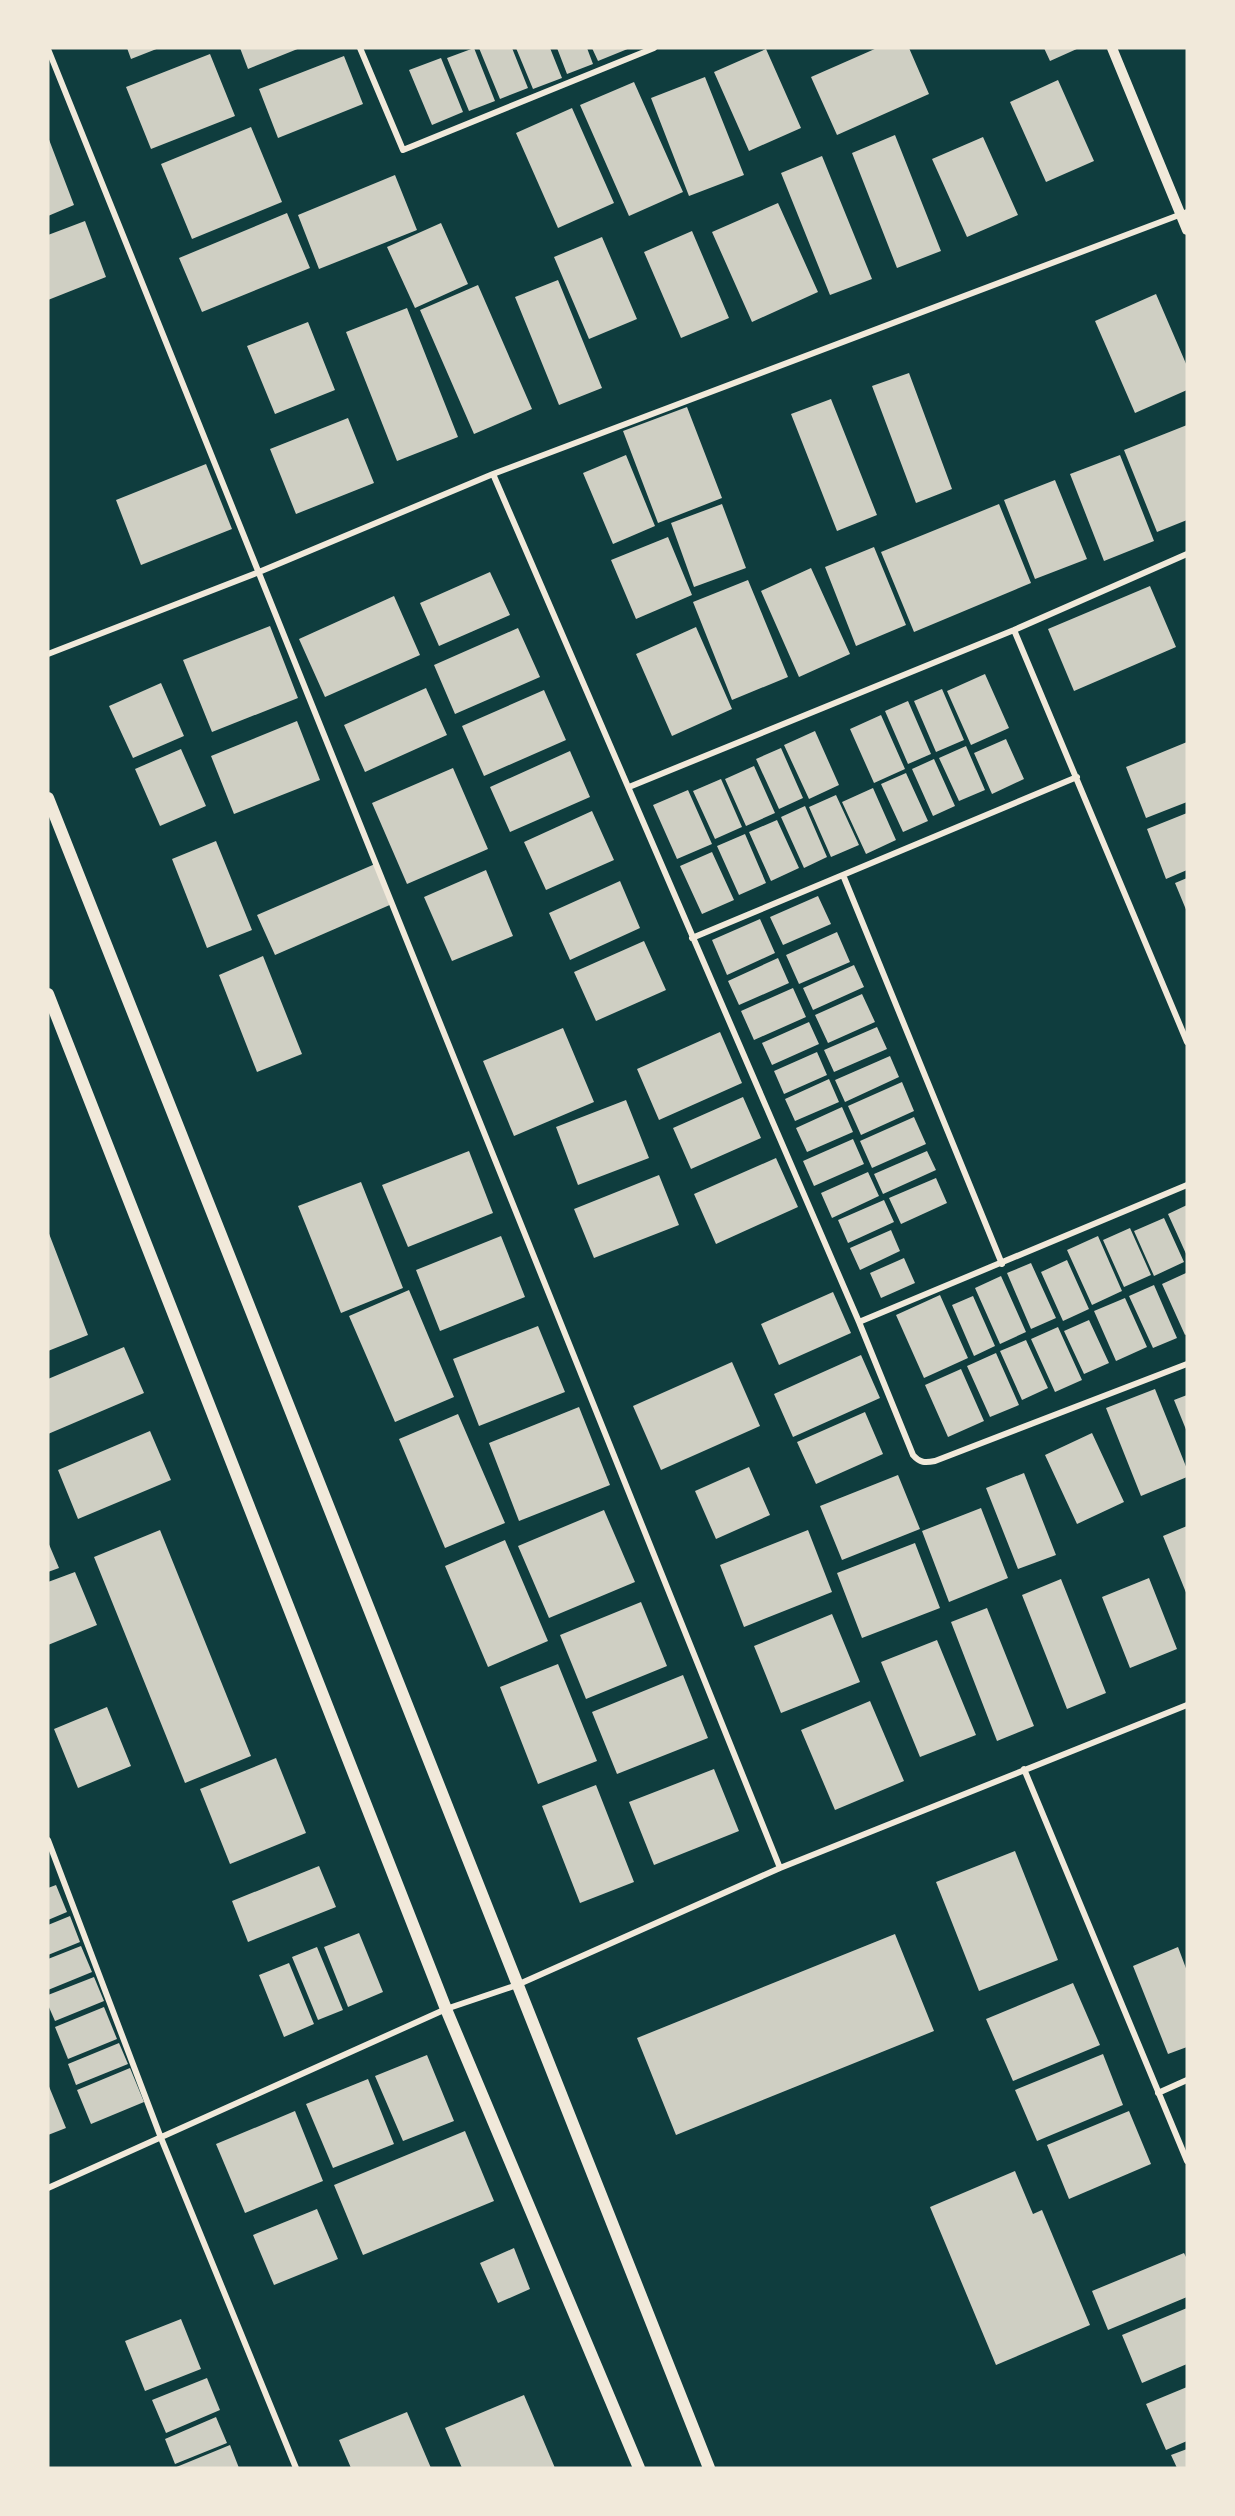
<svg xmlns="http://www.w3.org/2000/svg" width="1235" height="2516" font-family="'DM Sans',sans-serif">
<rect width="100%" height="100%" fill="#0f3d3e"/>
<!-- building -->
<path fill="#cfcfc3" d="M127,48H159L131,59Z
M240,48H300L248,69Z
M474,48L495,101L469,111L447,58Z
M479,48H512L528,88L500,99Z
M516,48H550L562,78L533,89Z
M557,48H587L593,64L567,74Z
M592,48H630L598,61Z
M877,48H909L929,94L837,135L811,77Z
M1044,48H1079L1050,61Z
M766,49L801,128L749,151L714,72Z
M210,54L235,116L151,149L126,87Z
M344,56L363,104L278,138L259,89Z
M441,58L463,112L432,125L409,70Z
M705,77L744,175L689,196L651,98Z
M1058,80L1094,161L1046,182L1010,102Z
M634,82L683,192L629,216L580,105Z
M572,108L614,203L558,228L516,133Z
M251,127L282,202L192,239L161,164Z
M895,135L941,251L897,268L852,153Z
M48,137L74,205L48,216Z
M983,137L1018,215L967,237L932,159Z
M822,156L872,279L830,295L781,173Z
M395,175L417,230L319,269L298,215Z
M778,203L818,292L752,322L712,232Z
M287,213L310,268L202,312L179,258Z
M85,221L106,277L48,300V235Z
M441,223L468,284L415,308L387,247Z
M692,231L729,318L681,338L644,252Z
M602,237L637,319L589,339L554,257Z
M558,280L602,388L559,405L515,297Z
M478,285L532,409L474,434L420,310Z
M1156,294L1187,366V390L1135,413L1095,321Z
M407,308L458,437L397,461L346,332Z
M308,322L335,390L275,414L247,346Z
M909,373L952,489L916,503L872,386Z
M831,399L877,515L837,531L791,414Z
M687,407L722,498L658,523L623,431Z
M348,418L374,483L296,514L270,449Z
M1187,425V520L1157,532L1124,450Z
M626,455L655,526L613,544L583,473Z
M1120,455L1154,541L1104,561L1070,474Z
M206,464L232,529L141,565L116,500Z
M1055,480L1087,559L1035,579L1004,500Z
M722,504L746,568L694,587L671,523Z
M999,504L1031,583L914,632L881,552Z
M668,537L692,595L636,619L611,560Z
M874,547L906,625L856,646L825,567Z
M811,568L850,654L799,677L761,591Z
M490,572L510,615L439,646L420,603Z
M748,580L788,677L732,700L693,602Z
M1150,586L1176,647L1074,691L1048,629Z
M394,596L420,655L325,697L299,639Z
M270,626L298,698L212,732L183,660Z
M696,627L732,709L672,736L636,654Z
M518,628L540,677L455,714L434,665Z
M985,674L1009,728L971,745L947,691Z
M161,683L184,736L133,758L109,706Z
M426,688L447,735L365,772L344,725Z
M942,689L964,740L936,752L914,701Z
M544,690L566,740L484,776L462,726Z
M908,701L931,754L908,764L885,711Z
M881,715L905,769L874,783L850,729Z
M297,721L320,780L234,814L211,756Z
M815,731L839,785L809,799L784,745Z
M1006,739L1024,779L992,794L974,753Z
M1187,742V802L1146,818L1126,767Z
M966,746L985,790L959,801L939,758Z
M781,748L803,798L779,809L756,759Z
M181,749L206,806L160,826L135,769Z
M570,751L590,797L510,832L490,787Z
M934,759L955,806L933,816L912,769Z
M754,766L775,813L746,826L725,779Z
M453,768L488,849L407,884L372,803Z
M906,773L928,821L903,832L881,784Z
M721,779L742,827L715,839L693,791Z
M873,788L896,840L866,854L842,802Z
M688,790L712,844L677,859L653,805Z
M836,795L859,845L831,857L809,807Z
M805,806L827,857L804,868L781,817Z
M592,811L614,860L546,890L524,842Z
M1187,813V870L1166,879L1147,829Z
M777,820L799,868L771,881L749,832Z
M745,834L766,883L739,895L717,846Z
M216,841L252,930L207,948L172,859Z
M712,852L734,900L702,914L680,866Z
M375,864L392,904L275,955L257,915Z
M486,870L513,936L452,961L424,897Z
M1187,878V912L1175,883Z
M620,881L640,928L570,960L549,913Z
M818,896L831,924L783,945L770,917Z
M760,919L775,953L727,975L712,940Z
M837,932L850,962L799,984L786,955Z
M644,941L666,990L596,1021L574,972Z
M263,956L302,1054L257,1072L219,975Z
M778,958L789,983L739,1005L728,981Z
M854,965L864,987L813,1010L803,988Z
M793,988L806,1017L754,1040L741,1011Z
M862,994L875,1022L828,1043L815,1015Z
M809,1022L819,1044L772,1065L762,1043Z
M877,1027L887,1049L834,1072L824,1050Z
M563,1028L594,1102L514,1136L483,1061Z
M720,1032L742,1083L659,1120L637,1069Z
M817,1052L827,1075L784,1094L774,1071Z
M890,1056L899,1077L845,1102L835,1080Z
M829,1079L839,1102L795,1121L785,1099Z
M902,1082L914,1111L861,1135L848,1106Z
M743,1097L761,1138L691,1169L673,1128Z
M626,1100L649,1158L578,1185L556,1127Z
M842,1107L853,1132L807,1152L796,1128Z
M914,1117L926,1144L872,1168L860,1141Z
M853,1139L864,1164L814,1186L803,1161Z
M469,1151L493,1213L408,1247L382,1185Z
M927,1151L936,1170L883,1194L874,1174Z
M776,1158L798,1207L716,1244L694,1194Z
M868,1172L879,1196L832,1218L821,1193Z
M659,1175L679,1225L594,1258L574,1209Z
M936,1178L947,1203L901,1224L889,1198Z
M361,1182L403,1288L341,1313L298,1206Z
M884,1200L894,1222L848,1243L838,1220Z
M1187,1205V1256L1168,1214Z
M1164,1218L1184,1262L1154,1276L1134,1231Z
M1130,1228L1151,1275L1124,1287L1103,1240Z
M891,1230L900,1251L860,1270L850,1248Z
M48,1231L88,1335L48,1351Z
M501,1236L525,1297L440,1331L416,1270Z
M1098,1236L1122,1291L1092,1305L1067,1250Z
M904,1258L915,1283L881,1298L870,1273Z
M1067,1260L1089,1309L1063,1321L1041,1272Z
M1031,1263L1056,1318L1031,1329L1007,1273Z
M1186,1273L1187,1334L1185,1335L1162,1284Z
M1001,1276L1026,1332L1000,1344L975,1288Z
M1154,1285L1177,1338L1153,1348L1129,1296Z
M409,1290L454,1397L395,1422L349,1316Z
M833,1292L851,1333L779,1365L761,1324Z
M940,1295L968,1358L924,1378L896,1315Z
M973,1296L995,1346L974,1356L952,1305Z
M1125,1298L1147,1347L1116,1361L1094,1311Z
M1089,1320L1109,1363L1084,1374L1064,1331Z
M538,1326L565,1392L479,1426L453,1359Z
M1058,1327L1082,1380L1055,1392L1031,1339Z
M1026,1340L1048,1388L1022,1400L1000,1351Z
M124,1347L144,1393L48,1434V1379Z
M996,1353L1019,1405L990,1417L967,1366Z
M861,1355L880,1398L793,1437L774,1394Z
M732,1362L760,1426L661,1470L633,1406Z
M961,1369L984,1421L948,1437L925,1385Z
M1155,1389L1187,1469V1477L1141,1496L1106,1408Z
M1187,1395V1432L1174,1400Z
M579,1407L610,1485L519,1521L489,1443Z
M865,1412L883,1454L816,1484L797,1442Z
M458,1414L505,1523L445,1548L399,1439Z
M150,1431L171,1480L78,1519L58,1470Z
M1092,1433L1124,1502L1077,1524L1045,1455Z
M749,1467L770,1515L716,1539L695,1491Z
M1024,1473L1056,1555L1018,1569L986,1488Z
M898,1475L920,1529L842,1560L820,1506Z
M981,1508L1008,1578L949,1602L922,1531Z
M604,1510L635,1582L549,1618L518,1546Z
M1187,1526V1595L1163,1536Z
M160,1530L251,1756L185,1783L94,1557Z
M808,1530L832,1592L744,1627L720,1565Z
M505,1540L548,1641L488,1667L445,1566Z
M48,1542L59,1568L48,1572Z
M915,1543L940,1608L862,1638L837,1573Z
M75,1572L97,1625L48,1645V1582Z
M1149,1578L1177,1649L1130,1668L1102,1597Z
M1061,1579L1106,1693L1067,1709L1022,1595Z
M641,1602L667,1666L586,1699L560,1635Z
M987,1608L1034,1726L997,1741L951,1622Z
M832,1614L860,1682L781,1713L754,1646Z
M937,1640L976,1735L920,1757L881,1662Z
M558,1664L597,1761L538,1784L500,1687Z
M683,1675L708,1738L617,1774L592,1712Z
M870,1701L904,1781L835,1810L801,1730Z
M107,1707L131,1766L78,1788L54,1729Z
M276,1758L306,1833L230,1864L200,1789Z
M714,1769L739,1831L654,1865L629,1802Z
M596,1785L634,1882L580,1903L542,1806Z
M1015,1851L1058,1960L979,1991L936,1882Z
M319,1866L336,1907L248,1942L232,1901Z
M56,1885L67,1912L48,1920V1888Z
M70,1916L80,1942L48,1955V1925Z
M359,1933L383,1992L348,2007L324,1947Z
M895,1934L934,2031L676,2135L637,2038Z
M81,1946L92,1972L48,1990V1959Z
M317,1947L343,2010L318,2020L292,1957Z
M1178,1947L1187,1971V2047L1168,2054L1133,1966Z
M289,1963L314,2024L284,2037L259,1975Z
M94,1977L104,2001L55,2021L48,2005V1995Z
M1073,1983L1100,2045L1013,2081L986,2019Z
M104,2007L117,2039L68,2059L55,2027Z
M119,2043L128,2064L76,2085L68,2064Z
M1103,2054L1123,2105L1037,2141L1015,2090Z
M427,2055L454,2121L403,2141L375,2076Z
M130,2068L144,2102L91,2124L77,2090Z
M368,2079L394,2144L333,2168L306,2104Z
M48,2084L66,2128L48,2135Z
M295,2111L323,2181L245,2213L216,2144Z
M1129,2111L1151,2164L1069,2199L1047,2145Z
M465,2131L494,2201L363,2255L334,2185Z
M1015,2171L1033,2214L1042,2210L1090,2325L996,2365L930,2207Z
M317,2209L338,2259L274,2285L253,2235Z
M514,2248L530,2289L498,2303L480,2263Z
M1184,2253L1187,2259V2297L1108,2330L1092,2291Z
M1187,2308V2364L1142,2383L1122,2335Z
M181,2319L201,2369L145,2391L125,2341Z
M207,2378L220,2410L166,2433L152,2400Z
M1187,2387V2441L1166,2450L1146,2404Z
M524,2395L555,2468H462L445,2428Z
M407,2412L431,2468H351L339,2440Z
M216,2417L227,2443L175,2464L165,2439Z
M230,2445L239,2468H174Z
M1187,2449V2468H1177L1171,2455Z"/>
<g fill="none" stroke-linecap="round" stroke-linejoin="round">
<!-- minor -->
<path stroke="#f1e9da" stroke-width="6" d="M360,48L403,150L654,48
M48,49L780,1868
M493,474L859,1322L913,1455C920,1463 925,1463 935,1461L1187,1364
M1014,630L1187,1042
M48,654L259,572L493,474L1187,212
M629,787L1014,630L1187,554
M843,875L1002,1264
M692,938L1077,777
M859,1322L1187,1185
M1024,1769L1187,2161
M48,1840L161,2138L296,2468
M1158,2093L1187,2080
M48,2188L446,2009L517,1985L780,1868L1187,1705"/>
<!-- tertiary -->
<path stroke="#f1e9da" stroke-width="10" d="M1112,48L1187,230"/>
<!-- secondary -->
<path stroke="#f1e9da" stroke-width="12" d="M48,798L709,2468
M48,994L446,2009L639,2468"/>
</g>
<!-- border -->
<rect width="1235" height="2516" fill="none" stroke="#f1e9da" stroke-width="99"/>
</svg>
